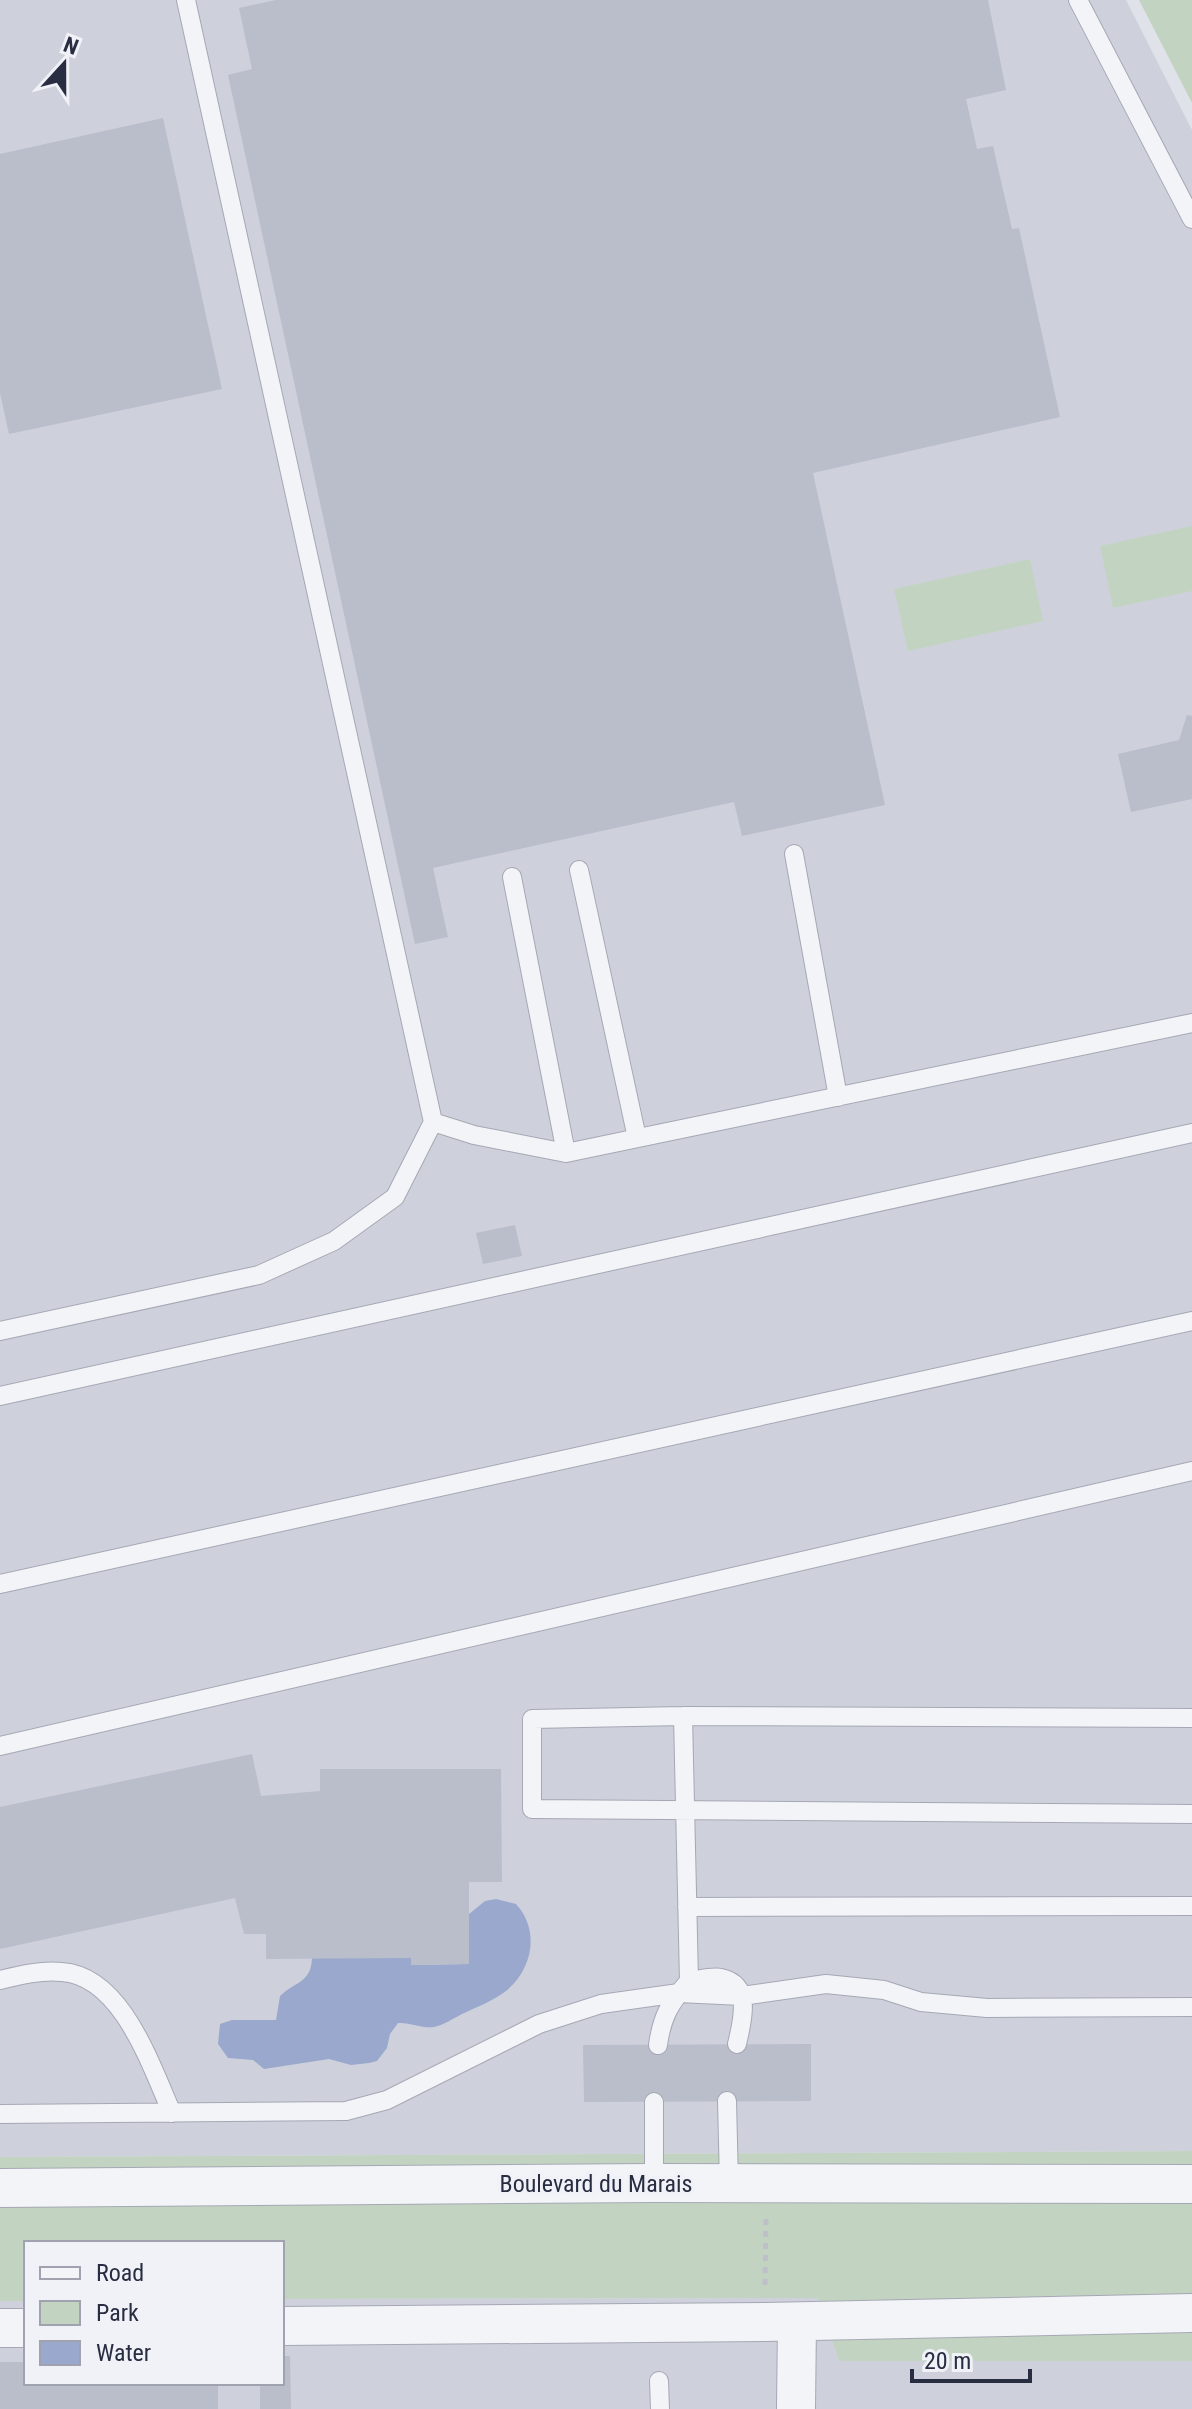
<svg xmlns="http://www.w3.org/2000/svg" width="1192" height="2409" font-family="'Roboto Condensed',sans-serif">
<rect width="100%" height="100%" fill="#e0e2ea"/>
<!-- built -->
<path fill="#ced1dc" d="M0,0H1126L1192,130V2151L0,2157Z
M819,2298L839,2361H1192V2409H0V2301H26V2383H282V2299Z"/>
<!-- green -->
<path fill="#c2d4c1" d="M1139,0H1192V103Z
M1192,526V591L1113,608L1100,546Z
M1030,559L1043,621L908,651L894,589Z
M1192,2151V2361H839L818,2298L282,2299V2243H26V2301H0V2157Z"/>
<!-- water -->
<path fill="#99a8cc" d="M496,1899L516,1904C540,1930 533,1969 506,1991C493,2001 477,2007 462,2014C454,2018 444,2025 434,2027C423,2029 410,2022 398,2023L390,2034L387,2048L377,2061L369,2063L351,2065L329,2059L264,2069L253,2060L228,2058L218,2044L220,2024L232,2020H276L280,1996C296,1981 311,1983 312,1958H411L412,1965L469,1964V1914L485,1901Z"/>
<!-- building -->
<path fill="#babdca" d="M276,0H988L1006,90L966,99L977,149L993,146L1012,229L1019,228L1060,417L813,473L885,805L742,836L734,802L433,868L448,937L415,944L228,75L252,69L239,8Z
M163,118L222,389L9,434L0,393V154Z
M1187,715L1192,716V799L1131,812L1118,754L1179,740Z
M515,1225L522,1256L483,1264L476,1233Z
M252,1754L261,1796L320,1791V1769H501L502,1882H469V1964L411,1965V1958L266,1959V1934H244L235,1898L0,1949V1807Z
M811,2044V2101L584,2102L583,2045Z
M282,2356H290L291,2409H260V2383H282Z
M0,2362H26V2383H218V2409H0Z"/>
<g fill="none" stroke-linecap="round" stroke-linejoin="round">
<!-- service casing -->
<g stroke="#a5a8b4" stroke-width="20">
<path id="service" d="M186,0L433,1122L474,1135L566,1153L1192,1023
M1078,0L1192,219
M794,854L838,1097
M579,870L637,1138
M512,877L566,1153
M0,1331L259,1275L334,1241L395,1197L433,1122
M0,1396L1192,1133
M0,1584L1192,1321
M683,1716L532,1719V1809L1192,1814
M0,1746L1192,1471
M687,1907L1192,1906
M0,1980C20,1975 41,1970 62,1972C122,1976 151,2066 172,2113
M689,1981C698,1980 712,1976 721,1978C753,1985 742,2022 737,2044
M658,2045C662,2016 670,2003 689,1981L683,1716L1192,1718
M727,2101L729,2183
M654,2102V2183
M0,2114L346,2111L387,2100L539,2024L601,2004L679,1993L742,1996L826,1984L884,1990L921,2002L987,2008L1192,2007
M659,2381L660,2409"/>
</g>
<!-- minor casing -->
<g stroke="#a5a8b4" stroke-width="40">
<path id="minor" d="M0,2188L654,2183L1192,2184
M282,2326L764,2322L1192,2313
M0,2328H26
M796,2409L797,2322"/>
</g>
<!-- path -->
<path stroke="#bec0c9" stroke-width="5" stroke-dasharray="6 6" stroke-linecap="butt" d="M765,2285L766,2219"/>
<!-- service -->
<use href="#service" stroke="#f3f4f8" stroke-width="18"/>
<!-- minor -->
<use href="#minor" stroke="#f3f4f8" stroke-width="38"/>
</g>
<g text-anchor="middle" dominant-baseline="central" stroke-width="7" stroke-linejoin="round" paint-order="stroke">
<!-- street labels -->
<g font-size="24" fill="#282d42" stroke="#f0f2f7">
<text x="596" y="2184">Boulevard du Marais</text>
</g>
</g>
<!-- legend -->
<rect x="24" y="2241" width="260" height="144" fill="#f0f2f7" stroke="#a0a3af" stroke-width="2"/>
<rect x="40" y="2267" width="40" height="12" fill="#f3f4f8" stroke="#a0a3af" stroke-width="2"/>
<text x="96" y="2281" font-size="24" fill="#282d42">Road</text>
<rect x="40" y="2301" width="40" height="24" fill="#c2d4c1" stroke="#a0a3af" stroke-width="2"/>
<text x="96" y="2321" font-size="24" fill="#282d42">Park</text>
<rect x="40" y="2341" width="40" height="24" fill="#99a8cc" stroke="#a0a3af" stroke-width="2"/>
<text x="96" y="2361" font-size="24" fill="#282d42">Water</text>
<!-- north arrow -->
<g transform="translate(64 64) rotate(21)" stroke="#f0f2f7" stroke-width="6" paint-order="stroke">
<path d="M0-6L14 30L0 20L-14 30Z" fill="#282d42"/>
<text y="-12" font-size="22" font-weight="bold" text-anchor="middle" fill="#282d42">N</text>
</g>
<!-- scale -->
<path d="M912 2369v12h118v-12" fill="none" stroke="#282d42" stroke-width="4"/>
<text x="924" y="2369" font-size="24" fill="#282d42" stroke="#f0f2f7" stroke-width="6" paint-order="stroke">20 m</text>
</svg>
